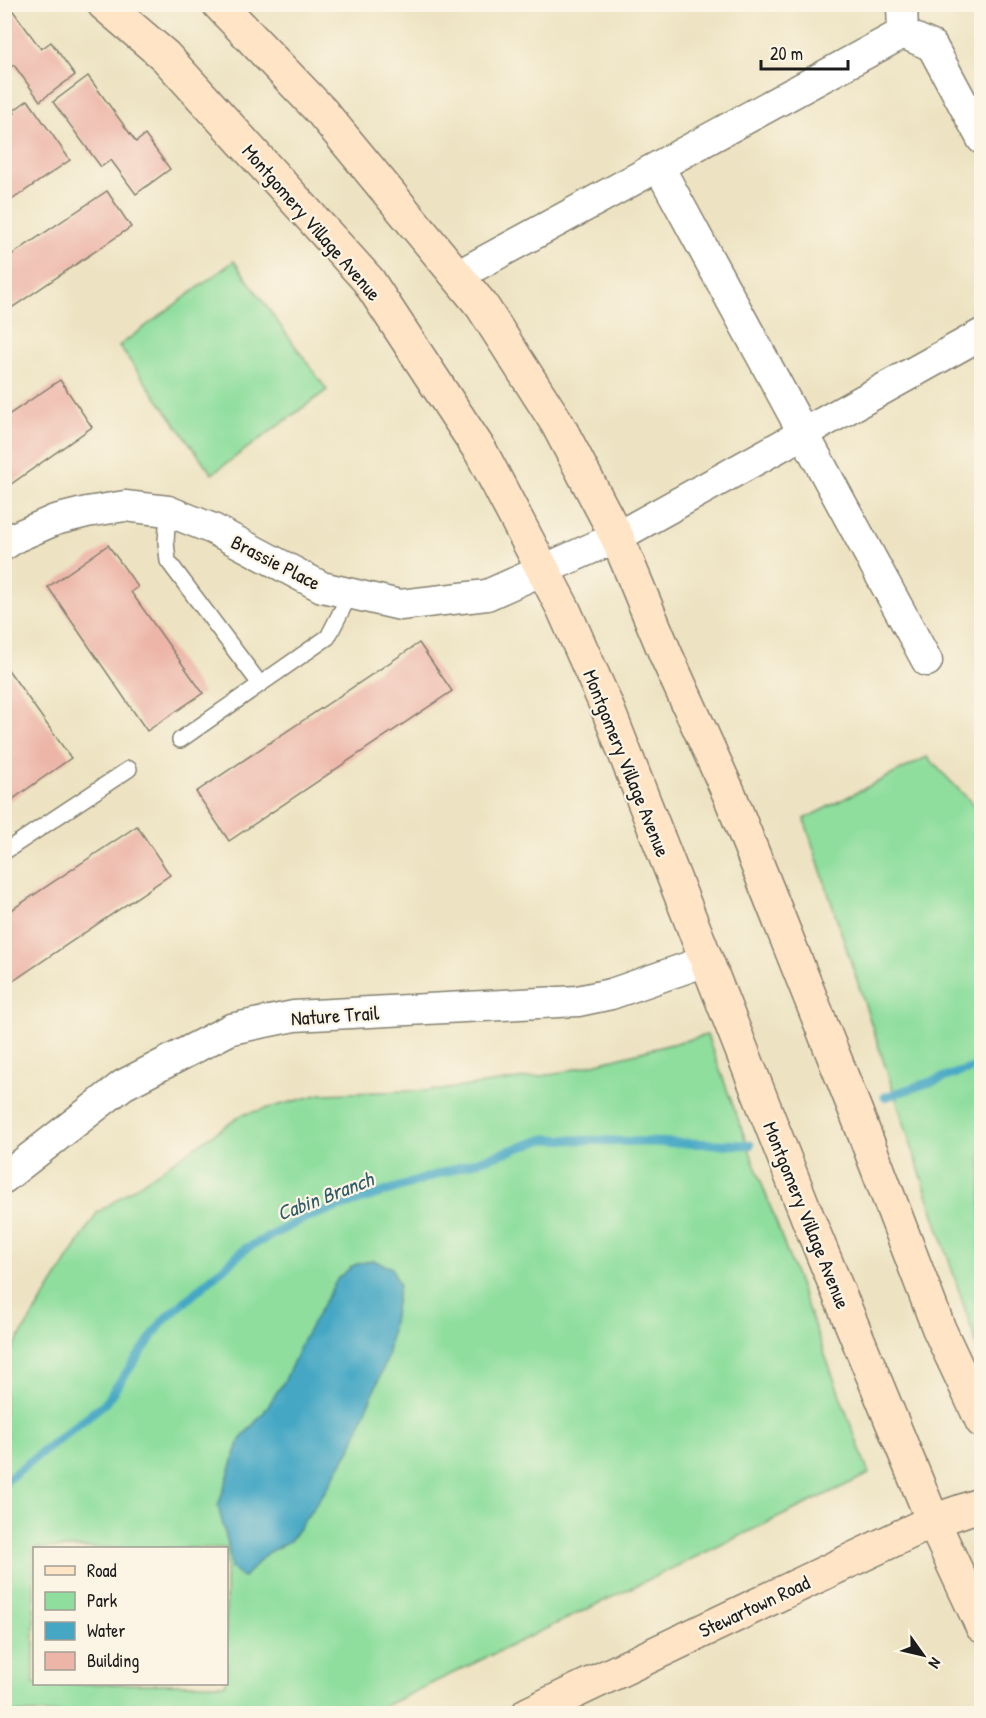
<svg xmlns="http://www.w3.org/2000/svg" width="986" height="1718" font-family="'Patrick Hand',sans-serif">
<rect width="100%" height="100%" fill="#fcf5e5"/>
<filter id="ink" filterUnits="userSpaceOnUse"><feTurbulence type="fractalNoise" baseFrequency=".0167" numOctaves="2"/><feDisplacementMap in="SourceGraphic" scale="12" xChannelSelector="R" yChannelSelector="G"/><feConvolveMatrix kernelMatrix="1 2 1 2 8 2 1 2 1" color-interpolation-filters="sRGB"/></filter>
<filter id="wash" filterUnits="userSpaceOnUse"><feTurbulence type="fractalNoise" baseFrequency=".008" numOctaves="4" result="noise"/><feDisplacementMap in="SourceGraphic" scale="24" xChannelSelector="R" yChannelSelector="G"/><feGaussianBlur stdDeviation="1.35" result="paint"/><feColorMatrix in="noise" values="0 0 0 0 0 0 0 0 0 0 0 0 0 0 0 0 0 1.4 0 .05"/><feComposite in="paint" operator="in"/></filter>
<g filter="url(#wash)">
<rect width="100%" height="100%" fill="#ede3c2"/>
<!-- green -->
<path fill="#8fde9e" stroke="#567d5d" stroke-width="1.5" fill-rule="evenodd" d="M234,261L327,390L212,474L119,346Z
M927,757L981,812V1358L804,819Z
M707,1035L869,1474L370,1713H5L4,1362L97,1213L242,1115L321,1094L440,1090L555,1074ZM34,1548H226V1684H34Z"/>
<!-- water -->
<path fill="#45a7c4" stroke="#306270" stroke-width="1.5" d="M373,1260L392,1268L399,1285L387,1359L351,1448L326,1490L290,1541L267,1553L243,1578L231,1568L228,1544L218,1506L240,1440L264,1412L285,1380L304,1338L338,1278L354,1265Z"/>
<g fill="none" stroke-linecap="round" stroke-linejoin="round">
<!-- stream -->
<path stroke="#45a7c4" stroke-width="9" d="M885,1097L982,1065
M4,1482L105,1403L163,1321L245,1249L305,1218L545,1139L750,1145"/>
</g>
<g id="blocks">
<!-- building -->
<path fill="#ecb5a8" d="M4,4H8L41,49L51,42L75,75L40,101L14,65L4,72Z
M88,76L136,142L145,135L170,169L136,194L111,160L101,167L53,102Z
M28,100L70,160L4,205V121L15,113L13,111Z
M107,191L131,227L4,313V260Z
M60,380L92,427L4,489V418Z
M108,545L138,587L131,592L203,693L147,731L48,587Z
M419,643L452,691L229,841L196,792Z
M4,664L71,758L10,801L4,794Z
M137,826L170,875L4,987V915Z"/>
</g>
</g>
<g filter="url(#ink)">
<use href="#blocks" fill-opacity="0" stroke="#84806f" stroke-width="1.5"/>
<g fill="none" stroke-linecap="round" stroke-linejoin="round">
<!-- lane casing -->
<g stroke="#84806f" stroke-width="18">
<path id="lane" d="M168,511L166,542L168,561L260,684
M180,740L328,637L350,594
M4,852L129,769"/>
</g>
<!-- street casing -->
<g stroke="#84806f" stroke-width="33">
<path id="street" d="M902,4L903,33
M659,167L927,661
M457,276L903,33L932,46L982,139
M4,545L16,537L55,520L87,512L125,506L168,511L213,529L322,587L400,605L487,595L617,537L982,334
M4,1178L123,1085L231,1029L294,1016L578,1001L611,994L706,961"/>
</g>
<!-- secondary casing -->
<g stroke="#84806f" stroke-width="36">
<path id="secondary" d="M104,4L165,56L368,280L481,452L499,486L563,608L606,705L811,1226L933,1521L982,1626
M219,4L322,112L482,306L557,423L617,537L666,655L730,796L856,1112L939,1329L982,1421
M528,1714L933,1521L982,1504"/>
</g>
<!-- lane -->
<use href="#lane" stroke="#fff" stroke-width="15"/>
<!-- street -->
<use href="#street" stroke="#fff" stroke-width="30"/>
<!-- secondary -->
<use href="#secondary" stroke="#ffe4c6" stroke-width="33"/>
</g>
</g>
<g text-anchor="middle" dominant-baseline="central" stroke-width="4.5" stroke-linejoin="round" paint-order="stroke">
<!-- street labels -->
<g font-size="20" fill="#1c1c1c" stroke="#fcf5e5">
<text transform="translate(312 222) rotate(49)">Montgomery Village Avenue</text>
<text transform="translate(276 562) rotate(27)">Brassie Place</text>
<text transform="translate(627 763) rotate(68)">Montgomery Village Avenue</text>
<text transform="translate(335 1015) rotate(-4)">Nature Trail</text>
<text transform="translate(807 1215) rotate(68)">Montgomery Village Avenue</text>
<text transform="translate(754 1606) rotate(-25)">Stewartown Road</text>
</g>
<!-- water labels -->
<g font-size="21" font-style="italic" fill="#2e5b68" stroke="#fcf5e5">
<text transform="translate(325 1196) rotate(-21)">Cabin Branch</text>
</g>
</g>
<!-- margin -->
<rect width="986" height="1718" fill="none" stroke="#fcf5e5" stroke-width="24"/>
<!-- legend -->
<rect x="33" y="1547" width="195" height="138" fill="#fcf5e5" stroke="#a29e95" stroke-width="1.5"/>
<rect x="45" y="1566" width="30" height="9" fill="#ffe4c6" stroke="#a29e95" stroke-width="1.5"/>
<text x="87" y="1577" font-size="18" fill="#1c1c1c">Road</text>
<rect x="45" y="1592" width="30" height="18" fill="#8fde9e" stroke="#a29e95" stroke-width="1.5"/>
<text x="87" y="1607" font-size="18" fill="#1c1c1c">Park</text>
<rect x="45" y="1622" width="30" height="18" fill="#45a7c4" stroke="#a29e95" stroke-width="1.5"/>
<text x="87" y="1637" font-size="18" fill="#1c1c1c">Water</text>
<rect x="45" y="1652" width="30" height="18" fill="#ecb5a8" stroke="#a29e95" stroke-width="1.5"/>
<text x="87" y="1667" font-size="18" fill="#1c1c1c">Building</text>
<!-- north arrow -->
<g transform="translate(923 1655) rotate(124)" stroke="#fcf5e5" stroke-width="4.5" paint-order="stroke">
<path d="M0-4.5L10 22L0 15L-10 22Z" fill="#1c1c1c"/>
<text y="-9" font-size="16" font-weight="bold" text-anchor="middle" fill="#1c1c1c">N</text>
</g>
<!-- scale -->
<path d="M761 60v9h87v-9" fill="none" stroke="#1c1c1c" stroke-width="3"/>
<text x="770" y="60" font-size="18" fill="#1c1c1c" stroke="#fcf5e5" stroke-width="4.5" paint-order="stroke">20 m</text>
</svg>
